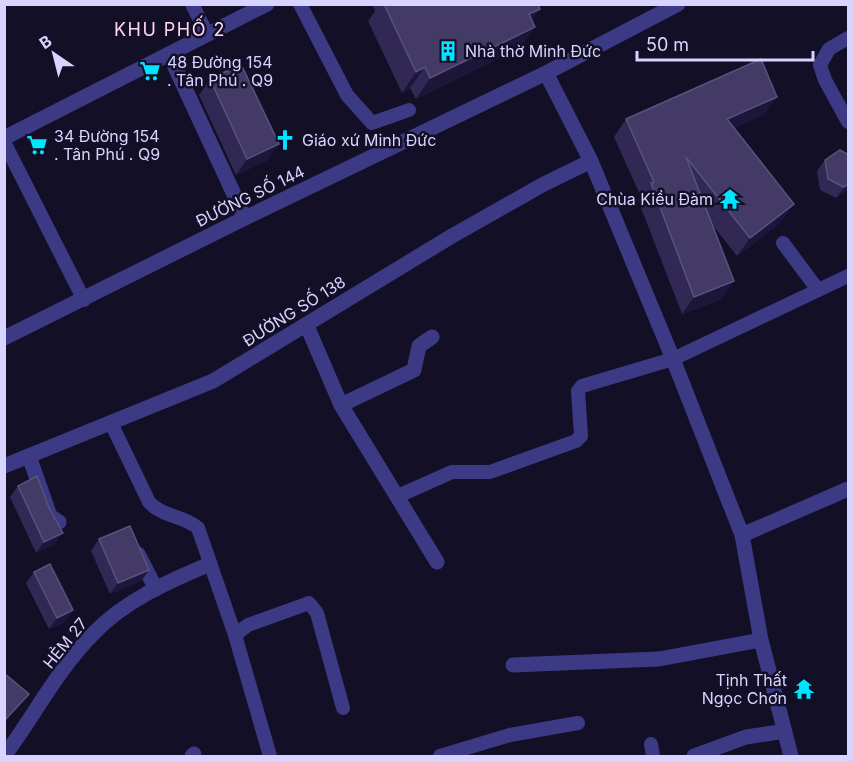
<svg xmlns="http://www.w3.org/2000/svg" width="853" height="761" font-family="Inter,sans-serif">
<rect width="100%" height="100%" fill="#130f26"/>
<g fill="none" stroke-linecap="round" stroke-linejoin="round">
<!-- service -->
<path stroke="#3d3a85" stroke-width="14" d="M192,4L207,34
M300,4L347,95L372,123L409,110
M848,38L829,49L820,65L825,80L848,122
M4,142L84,300
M783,243L818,290
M111,423L149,502C162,517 183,515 198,528L235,635L248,625L309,603L317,613L343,708
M398,496L452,472H490L576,441L581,436L578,391L582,386L673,359L848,276
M235,635L270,756
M651,744L653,756
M440,756L510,735L578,723"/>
<!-- minor -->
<path stroke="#3d3a85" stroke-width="15" d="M169,54L245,218
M546,73L591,161L673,359L742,535L761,640L791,756
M307,326L341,405L437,562
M4,338L245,218L546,73L678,4
M341,405L414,370L419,346L432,337
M29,456L50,516L59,522
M4,466L213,381L452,236L542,185L591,161
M742,535L848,489
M138,554L156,589
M513,665L659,659L761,640
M4,756C34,716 58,669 93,634C124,601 169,581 210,564
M192,756L194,754
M694,756L746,737L785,731"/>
<!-- tertiary -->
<path stroke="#3d3a85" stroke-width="15" d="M4,138L267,4"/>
</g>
<!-- wall -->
<path fill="#312854" d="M373,4H538L532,20L521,47L416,99L410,88L402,93L368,21L375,11L373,6Z
M210,79L268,160L236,175L199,95Z
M765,114L734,128L781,222L737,256L711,223L722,299L682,314L638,200L641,197L614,137L626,119Z
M849,155V188L836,198L820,190L817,171L825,160Z
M18,486L55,544L36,553L10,497Z
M99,539L149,570L141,581L110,594L91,551Z
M34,572L73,610L65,622L49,629L26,583Z"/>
<!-- shaded-wall -->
<path fill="#1d163a" d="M540,9L526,30L529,14Z
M535,27L521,47L416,99L430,78Z
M425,67L410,88L402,93L416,72Z
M777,97L765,114L715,137L727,119Z
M279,144L268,160L236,175L247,159Z
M849,183V188L836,198L844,187Z
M794,204L781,222L737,256L750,238Z
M734,281L722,299L682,314L694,297Z
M63,533L55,544L36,553L44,542Z
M149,570L141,581L110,594L118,583Z
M73,610L65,622L49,629L57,618Z
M29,694L23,702L4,723V721Z"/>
<!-- building -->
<path fill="#433a66" stroke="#5a527e" stroke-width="1.5" d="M384,4H538L540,9L529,14L535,27L430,78L425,67L416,72Z
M761,59L777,97L727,119L794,204L750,238L686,157L734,281L694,297L651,183L654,182L626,119Z
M241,64L279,144L247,159L210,79Z
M840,150L849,155V183L844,187L828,179L825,160Z
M37,476L49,508L63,533L44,542L18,486Z
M130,526L149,570L118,583L99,539Z
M50,564L73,610L57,618L34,572Z
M4,673L29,694L4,721Z"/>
<!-- icons -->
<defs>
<g id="building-bare" transform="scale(1.62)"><path d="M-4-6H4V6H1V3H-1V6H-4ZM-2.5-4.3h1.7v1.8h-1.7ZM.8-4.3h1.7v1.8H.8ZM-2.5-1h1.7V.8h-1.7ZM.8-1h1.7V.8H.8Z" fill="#00e5ff" stroke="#130f26" stroke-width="2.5" paint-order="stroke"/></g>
<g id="supermarket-bare" transform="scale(1.62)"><path d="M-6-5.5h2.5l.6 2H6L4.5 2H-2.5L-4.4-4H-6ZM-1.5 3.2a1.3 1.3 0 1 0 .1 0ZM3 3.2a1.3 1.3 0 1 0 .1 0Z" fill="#00e5ff" stroke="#130f26" stroke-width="2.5" paint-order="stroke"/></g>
<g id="church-bare" transform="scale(1.62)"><path d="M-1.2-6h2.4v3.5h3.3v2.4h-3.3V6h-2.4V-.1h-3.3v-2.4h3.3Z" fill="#00e5ff" stroke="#130f26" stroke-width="2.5" paint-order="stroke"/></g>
<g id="temple-bare" transform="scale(1.62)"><path d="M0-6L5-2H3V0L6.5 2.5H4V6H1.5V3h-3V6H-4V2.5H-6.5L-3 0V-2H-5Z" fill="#00e5ff" stroke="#130f26" stroke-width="2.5" paint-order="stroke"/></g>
</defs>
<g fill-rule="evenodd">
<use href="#building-bare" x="448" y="51"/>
<use href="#supermarket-bare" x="150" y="71"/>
<use href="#church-bare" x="285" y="140"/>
<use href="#supermarket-bare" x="37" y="145"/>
<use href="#temple-bare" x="730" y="199"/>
<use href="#temple-bare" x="804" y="689"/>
</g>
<g text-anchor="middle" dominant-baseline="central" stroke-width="5" stroke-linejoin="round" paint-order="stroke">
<!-- poi labels -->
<g font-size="16" fill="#d9d4ff" stroke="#130f26" text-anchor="start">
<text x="465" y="51">Nhà thờ Minh Đức</text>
<text x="167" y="62">48 Đường 154<tspan x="167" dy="18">. Tân Phú . Q9</tspan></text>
<text x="54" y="136">34 Đường 154<tspan x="54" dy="18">. Tân Phú . Q9</tspan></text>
<text x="302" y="140">Giáo xứ Minh Đức</text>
<text x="713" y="199" text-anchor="end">Chùa Kiều Đàm</text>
<text x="787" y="680" text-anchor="end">Tịnh Thất<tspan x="787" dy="18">Ngọc Chơn</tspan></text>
</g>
<!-- street labels -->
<g font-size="16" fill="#d9d4ff" stroke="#130f26">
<text transform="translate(250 196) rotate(-26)">ĐƯỜNG SỐ 144</text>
<text transform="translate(294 311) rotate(-32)">ĐƯỜNG SỐ 138</text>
<text transform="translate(65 643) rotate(-51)">HẺM 27</text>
</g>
<!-- neighbourhood labels -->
<g font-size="18" letter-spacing="1.5" fill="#ffd6f0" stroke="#130f26">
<text x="170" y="29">KHU PHỐ 2</text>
</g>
</g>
<!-- border -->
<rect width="853" height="761" fill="none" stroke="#d9d4ff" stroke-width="12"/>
<!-- north arrow -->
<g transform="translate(54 54) rotate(325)" stroke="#130f26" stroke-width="4.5" paint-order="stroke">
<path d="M0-4.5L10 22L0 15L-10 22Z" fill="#d9d4ff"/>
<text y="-9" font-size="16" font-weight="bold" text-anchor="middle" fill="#d9d4ff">B</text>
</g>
<!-- scale -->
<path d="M637 51v9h176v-9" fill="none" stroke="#d9d4ff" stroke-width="3"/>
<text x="646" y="51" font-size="18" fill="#d9d4ff" stroke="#130f26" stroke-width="4.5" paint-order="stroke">50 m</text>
</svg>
